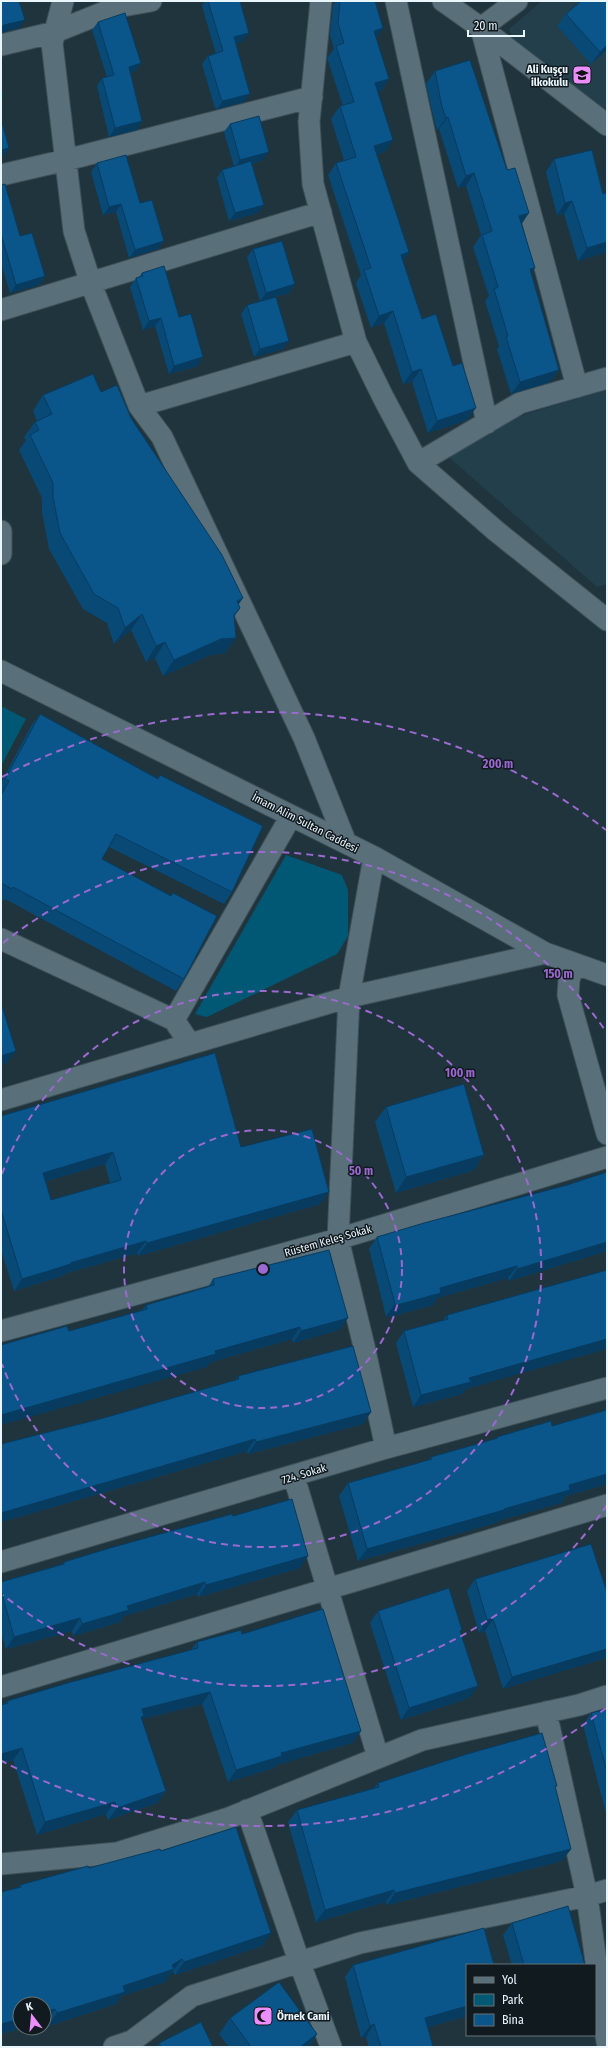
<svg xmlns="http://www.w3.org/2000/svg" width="608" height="2048" font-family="'Fira Sans Condensed',sans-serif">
<rect width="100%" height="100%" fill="#20343d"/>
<!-- built -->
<path fill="#223f4b" d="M542,1H607V106L603,110L515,44L509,29Z
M607,390V584L597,587L444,453L526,414Z"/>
<!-- green -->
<path fill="#005874" d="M1,706L26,719L1,766Z
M286,855L342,875L348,890V936L337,954L207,1017L195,1014Z"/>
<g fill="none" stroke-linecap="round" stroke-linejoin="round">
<!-- minor casing -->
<g stroke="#3d5058" stroke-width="23">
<path id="minor" d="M63,1L52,43L74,231L91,284L139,406L162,437L304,738L346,843
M321,1L309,122L313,184L356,342L383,397L418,463L496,531L607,620
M396,1L487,423
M443,1L481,28L607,125
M517,1L481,28L577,387
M1,45L55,32L117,7L151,1
M1,175L66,160L312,97
M1,310L321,212
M139,406L356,342
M418,463L520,403L607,378
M1,531V554
M1,671L374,857L545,953L607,975
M374,857L349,997L338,1239L364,1346L386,1448
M1,939L174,1020L190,1044L349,997L545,953
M574,964L569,980L568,995L607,1134
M174,1020L291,816
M1,1100L190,1044
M1,1331L338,1239L607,1157
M294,1477L378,1757
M1,1562L386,1448L607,1388
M1,1687L607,1505
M247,1810L299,1961L331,2047
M1,1864L117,1853L229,1818L422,1740L579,1705L607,1696
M607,1890L587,1896L607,2042
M114,2047L132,2041L192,1996L360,1943L587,1896L546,1712"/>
</g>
<!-- minor -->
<use href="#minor" stroke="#596f7a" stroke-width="21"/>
</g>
<!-- wall -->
<path fill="#094976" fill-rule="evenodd" d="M205,1H240L243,41L236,43L244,102L217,109L215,108L202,64L208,56L216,54L202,6Z
M336,1H375L383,28L376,38L389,79L381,91H378L385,152L376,154L409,252L403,261L422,319L467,420L428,433L412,382L403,384L384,323L371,328L356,283L361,275L328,175L336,163L344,160L331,119L340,106H343L327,58L334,49L330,35L333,5Z
M566,14L607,50L591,64L557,26Z
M98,22L141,63L135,71L131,73L137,130L109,137L97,86L102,78L107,77L92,30Z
M435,71L521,225L531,273L550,382L511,394L497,349L499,346L485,301L489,296L473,247L481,235L466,186L458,188L439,129L437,130L434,119L426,84Z
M230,124L263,160L252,164L258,213L229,221L217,178L222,170L234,166L224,132Z
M554,159L603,194L607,252L578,261L564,214L557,215L546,172Z
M97,163L140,203L158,249L129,258L116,212L103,215L91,172Z
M1,185L20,236L45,276L39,285L10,293L1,263Z
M253,249L295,284L289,293L260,301L247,257Z
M142,273L179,317L198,366L169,374L155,326L143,330L130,287L136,278L139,277Z
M247,305L283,349L254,357L241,314Z
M101,392L131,418L240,608L234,617L236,638L225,653L210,655L163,676L155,658L146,662L131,630L114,644L107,623L83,609L49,549L42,512V498L19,450L26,440L24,437L35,422L37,421L33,411L43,395Z
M40,714L157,778L160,775L232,892L224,904L109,847L102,859L170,896L173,893L184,979L176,991L5,899L4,901L1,900V783L31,726Z
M386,1107L484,1155L474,1170L396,1193L375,1122Z
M1,1116L241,1147L320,1204L138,1256L137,1253L64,1274L62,1276L14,1291L1,1250ZM105,1164L110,1183L51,1200L46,1181Z
M607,1172V1251L509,1281L508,1278L437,1298L433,1305L389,1317L386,1316L369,1249L377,1237L567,1185Z
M213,1279L348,1318L339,1330L293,1343L292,1339L211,1362L207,1367L69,1331L142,1310L146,1305L208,1287Z
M447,1315L466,1389L462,1394L413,1407L396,1343L404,1331L443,1320Z
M238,1376L371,1412L363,1424L248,1454L247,1451L1,1522V1444L100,1419L236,1380Z
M607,1410V1484L566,1496L561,1503L497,1521L496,1523L358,1561L339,1496L348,1483L429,1460L431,1457L495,1439L497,1437L552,1426Z
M233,1516L300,1568L198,1597L197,1594L124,1616L120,1622L73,1636L72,1631L6,1649L1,1633V1582L62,1564L64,1562Z
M475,1579L607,1592L503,1689L485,1631L479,1633L467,1591Z
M378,1611L460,1633L469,1698L401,1720L370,1623Z
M242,1634L361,1731L352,1743L276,1765L274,1768L228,1782L202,1704L142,1719L166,1791L157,1803L108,1820L106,1814L37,1835L13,1760L1,1764V1705L5,1703L7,1701L191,1650L197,1642Z
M607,1709V1817L583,1725L591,1713Z
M378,1783L555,1788L571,1849L562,1861L387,1905L386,1902L316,1922L288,1822L297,1810L374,1788Z
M161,1851L271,1933L262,1946L175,1975L173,1972L171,1973L165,1982L121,1996L116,2004L48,2026L46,2022H44V2004L23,2028L1,2034V1892L18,1888L20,1885L89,1868Z
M512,1923L585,1965H512L503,1935Z
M353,1965L467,2016L428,2027L433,2047H369L366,2037L361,2038L345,1977Z
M230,2018L317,2034L309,2047H229L219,2034Z
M159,2043L213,2047H157Z"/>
<!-- shaded-wall -->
<path fill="#073c60" d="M25,20L19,28L1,33V27L4,25Z
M383,28L375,40L374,31Z
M249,33L243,41L228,45L234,37Z
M607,45V50L591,64L600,52Z
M141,63L135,71L124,75L129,67Z
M389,79L381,91L367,95L375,83Z
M250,94L244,102L217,109L223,101Z
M448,117L439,129L437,130L446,118Z
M142,121L137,130L109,137L115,128Z
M393,140L385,152L365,158L374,146Z
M9,148L4,156L1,157V150Z
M269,152L263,160L234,169L240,160Z
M474,173L466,186L458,188L466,176Z
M572,201L564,214L557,215L565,203Z
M121,204L116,212L103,215L109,207Z
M264,205L258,213L229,221L235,213Z
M529,213L521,225L519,216Z
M164,241L158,249L129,258L135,250Z
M607,242V252L578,261L587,248Z
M409,252L401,265V255Z
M535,268L526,280L530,269Z
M45,276L39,285L10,293L16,285Z
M295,284L289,293L260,301L266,293Z
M393,311L384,323L371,328L379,316Z
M161,318L155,326L143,330L149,321Z
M289,341L283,349L254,357L260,349Z
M203,357L198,366L169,374L174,366Z
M421,369L412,382L403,384L412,372Z
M559,370L550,382L511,394L520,382Z
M476,408L467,420L428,433L437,421Z
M243,598L232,614L237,601Z
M142,614L131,630L114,644L125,628Z
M236,638L225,653L210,655L163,676L174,660L221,639Z
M165,642L155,658L146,662L156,646Z
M16,1051L7,1063L1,1065V1056Z
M113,1152L105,1164L34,1185L43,1173Z
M484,1155L474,1170L396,1193L406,1177Z
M329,1192L320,1204L138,1256L147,1243Z
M146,1241L137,1253L64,1274L62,1276L14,1291L22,1279L70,1263Z
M607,1242V1251L509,1281L517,1269Z
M517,1266L508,1278L437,1298L433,1305L389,1317L386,1316L395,1304L440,1288Z
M348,1318L339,1330L293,1343L301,1331Z
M300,1327L292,1339L211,1362L207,1367L1,1425V1415L215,1351Z
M607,1339V1349L466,1389L462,1394L413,1407L421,1395L469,1378Z
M371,1412L363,1424L248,1454L256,1442Z
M255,1439L247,1451L1,1522V1513Z
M607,1474V1484L566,1496L561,1503L497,1521L496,1523L358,1561L367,1549L504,1509L569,1485Z
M308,1556L300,1568L198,1597L206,1585Z
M205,1582L197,1594L124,1616L120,1622L73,1636L82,1624L127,1606Z
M80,1618L72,1631L6,1649L14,1637Z
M493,1619L485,1631L479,1633L487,1620Z
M607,1649V1658L503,1689L512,1677Z
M478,1686L469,1698L401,1720L409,1708Z
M210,1692L202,1704L142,1719L133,1729L142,1709Z
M361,1731L352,1743L276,1765L274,1768L228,1782L236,1770L281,1753Z
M22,1748L13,1760L1,1764V1754Z
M166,1791L157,1803L108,1820L117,1808Z
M115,1802L106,1814L37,1835L45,1822Z
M571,1849L562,1861L387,1905L395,1893Z
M394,1890L386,1902L316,1922L325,1910Z
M271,1933L262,1946L175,1975L184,1962Z
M182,1959L165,1982L121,1996L116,2004L48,2026L57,2013L172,1965Z
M467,2006V2016L417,2030L425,2018Z
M55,2009L46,2022H44V2012Z
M20,2019V2028H23L1,2034V2024Z
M374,2024L366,2037L361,2038L370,2026Z
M317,2034L309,2047H300Z"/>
<!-- building -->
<path fill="#0a5589" stroke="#073c60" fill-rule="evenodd" d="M1,1H19L25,20L4,25L1,27Z
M208,1H240L249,33L234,37L250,94L223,101L221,99L208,56L223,51Z
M340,1H375L383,28L374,31L389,79L375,83L393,140L374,146L409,252L401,255L422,319L436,314L453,366L462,363L476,408L437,421L421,369L412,372L393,311L379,316L364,270L371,268L336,163L356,157L340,106L354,102L336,46L344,43L338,23Z
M581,1H607V45L600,52L566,14Z
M125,13L141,63L129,67L142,121L115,128L102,78L114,75L98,22Z
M470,60L507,170L515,168L529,213L519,216L535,268L530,269L559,370L520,382L506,337L508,336L494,289L498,287L482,235L492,231L474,173L466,176L448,117L446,118L442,107L435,71Z
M1,89L3,97H1Z
M259,116L269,152L240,160L230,124Z
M1,119L9,148L1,150Z
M592,150L603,194L607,193V242L587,248L572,201L565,203L554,159Z
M126,155L140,203L152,200L164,241L135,250L121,204L109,207L97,163Z
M251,161L264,205L235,213L222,170Z
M5,184L20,236L32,233L45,276L16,285L1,234V185Z
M282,241L295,284L266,293L253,249Z
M164,266L179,317L191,314L203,357L174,366L161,318L149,321L136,278L143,276L142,273Z
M276,297L289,341L260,349L247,305Z
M93,374L101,392L117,385L131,418L222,555L243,598L237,601L240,608L234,615L236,638L221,639L174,660L165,642L156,646L142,614L125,628L118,608L94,594L60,533L53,497V483L30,435L39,430L35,422L52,414L43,395Z
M40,714L158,779L160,775L263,826L232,892L116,834L102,859L171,896L173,893L217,916L184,979L13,887L12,889L1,883V795L9,781L5,779Z
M1,1003L16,1051L1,1056Z
M215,1053L241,1147L312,1129L329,1192L147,1243L146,1241L70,1263L71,1264L22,1279L1,1210V1116ZM113,1152L121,1180L51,1200L43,1173Z
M464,1084L484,1155L406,1177L386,1107Z
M607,1172V1242L517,1269V1266L440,1288L441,1293L397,1305L395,1304L377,1237L424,1223L567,1185Z
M329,1250L348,1318L301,1331L300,1327L215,1351L216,1354L1,1415V1345L67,1326L69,1331L147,1309L146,1305L214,1285L213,1279Z
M607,1270V1339L469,1378L471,1382L421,1395L404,1331L448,1319L447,1315Z
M353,1346L371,1412L256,1442L255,1439L1,1513V1444L100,1419L239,1379L238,1376Z
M607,1410V1474L569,1485L570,1490L504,1509V1510L367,1549L348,1483L432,1459L431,1457L498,1438L497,1437L551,1421L552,1426Z
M292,1499L308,1556L206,1585L205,1582L127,1606L129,1610L82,1624L80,1618L14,1637L1,1590V1582L64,1564V1562L110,1548L232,1514L233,1516Z
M591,1544L607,1592V1649L512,1677L493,1619L487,1620L475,1579Z
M449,1588L462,1630L460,1631L478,1686L409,1708L378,1611Z
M323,1609L361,1731L281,1753L282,1756L236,1770L210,1692L142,1709L144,1716L141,1717L166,1791L117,1808L115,1802L45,1822L22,1748L1,1754V1705L8,1703L7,1701L71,1682L198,1648L197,1642L241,1630L242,1634Z
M607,1709V1772L591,1713Z
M542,1733L557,1786H555L571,1849L395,1893L394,1890L325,1910L297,1810L379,1787L378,1783L467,1754Z
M236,1827L271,1933L184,1962L182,1959L172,1965L174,1969L123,1986L125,1992L57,2013L55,2009L44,2012V2004H20V2019L1,2024V1892L21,1887L20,1885L88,1866L89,1868L160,1849L161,1851Z
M568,1906L585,1965H524L512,1923Z
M484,1928L494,1965H467V2006L425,2018L433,2047H381L374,2024L370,2026L353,1965Z
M279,1982L317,2034L300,2047H251L230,2018Z
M201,2022L213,2047H161L159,2043Z"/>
<!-- distance rings -->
<g fill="none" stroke="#9c69d1" stroke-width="2" stroke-dasharray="7 5">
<circle cx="263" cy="1269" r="139"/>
<path d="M2 1174A278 278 0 1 1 2 1364"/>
<path d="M607 1505A417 417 0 0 1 3 1595M3 943A417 417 0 0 1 607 1033"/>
<path d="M606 1708A557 557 0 0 1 2 1761M2 777A557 557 0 0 1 606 830"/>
</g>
<!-- icons -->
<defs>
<g id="school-square" transform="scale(1)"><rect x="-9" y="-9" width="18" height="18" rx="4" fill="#eb8dfc" stroke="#111a1f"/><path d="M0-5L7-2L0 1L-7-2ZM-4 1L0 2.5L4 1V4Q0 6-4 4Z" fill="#111"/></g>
<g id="mosque-square" transform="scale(1)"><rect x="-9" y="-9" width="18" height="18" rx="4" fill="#eb8dfc" stroke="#111a1f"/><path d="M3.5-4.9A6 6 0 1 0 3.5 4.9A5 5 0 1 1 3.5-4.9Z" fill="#111"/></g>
</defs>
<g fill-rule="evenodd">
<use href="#school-square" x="582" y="75"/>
<use href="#mosque-square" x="263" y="2016"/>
</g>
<g text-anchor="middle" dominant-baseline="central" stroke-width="3" stroke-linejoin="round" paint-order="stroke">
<!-- poi labels -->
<g font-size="11" font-weight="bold" fill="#e9f6fc" stroke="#111a1f" text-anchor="end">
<text x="568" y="69">Ali Kuşçu<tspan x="568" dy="13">ilkokulu</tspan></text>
<text x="277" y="2016" text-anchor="start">Örnek Cami</text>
</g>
<!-- street labels -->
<g font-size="11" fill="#e9f6fc" stroke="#111a1f">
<text transform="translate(305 823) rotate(27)">İmam Alim Sultan Caddesi</text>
<text transform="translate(328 1241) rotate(-16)">Rüstem Keleş Sokak</text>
<text transform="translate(304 1474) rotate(-17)">724. Sokak</text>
</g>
</g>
<circle cx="263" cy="1269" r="6" fill="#9c69d1" stroke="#111a1f" stroke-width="2"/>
<g font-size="12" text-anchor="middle" font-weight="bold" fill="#9c69d1" stroke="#111a1f" stroke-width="3" stroke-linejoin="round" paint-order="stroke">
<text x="498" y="768">200 m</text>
<text x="558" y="978">150 m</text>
<text x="460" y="1077">100 m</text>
<text x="361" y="1175">50 m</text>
</g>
<!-- border -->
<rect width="608" height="2048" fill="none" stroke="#e9f6fc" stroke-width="4"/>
<!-- legend -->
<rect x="466" y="1964" width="130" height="72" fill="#111a1f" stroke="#677277"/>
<rect x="474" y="1977" width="20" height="6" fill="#596f7a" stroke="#677277"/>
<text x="502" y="1984" font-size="12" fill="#e9f6fc">Yol</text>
<rect x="474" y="1994" width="20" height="12" fill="#005874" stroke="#677277"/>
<text x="502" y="2004" font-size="12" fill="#e9f6fc">Park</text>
<rect x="474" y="2014" width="20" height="12" fill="#0a5589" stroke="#677277"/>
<text x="502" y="2024" font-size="12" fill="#e9f6fc">Bina</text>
<!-- north arrow -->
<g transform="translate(32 2016) rotate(344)"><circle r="19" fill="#111a1f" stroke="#677277"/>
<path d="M0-3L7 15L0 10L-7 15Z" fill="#eb8dfc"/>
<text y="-6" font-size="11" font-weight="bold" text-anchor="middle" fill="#e9f6fc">K</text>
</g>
<!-- scale -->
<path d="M468 30v6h56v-6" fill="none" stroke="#e9f6fc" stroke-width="2"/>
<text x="474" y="30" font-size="12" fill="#e9f6fc" stroke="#111a1f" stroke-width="3" paint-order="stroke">20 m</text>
</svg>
